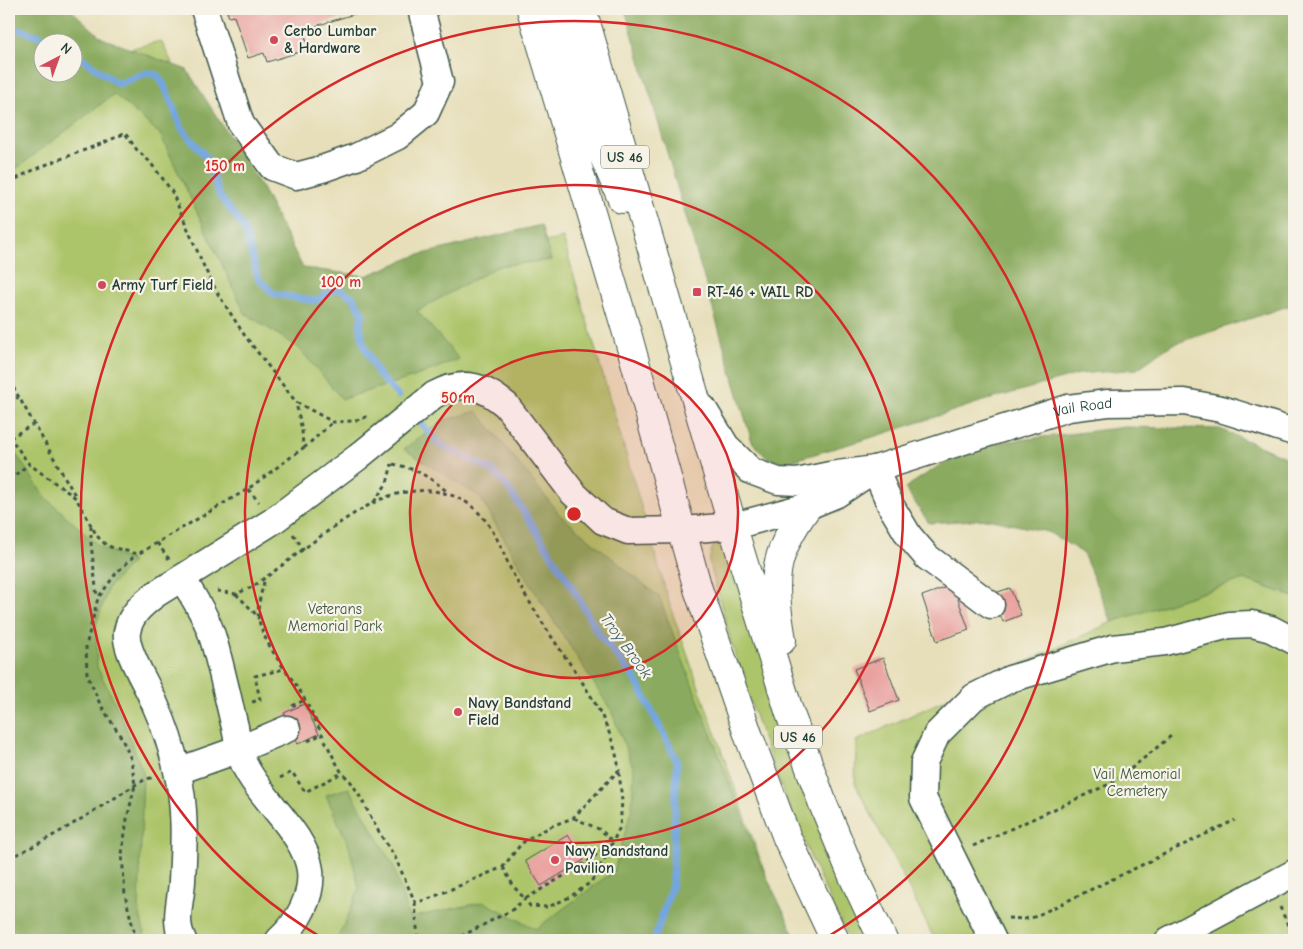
<svg xmlns="http://www.w3.org/2000/svg" width="1303" height="949" font-family="'Comic Neue',sans-serif">
<rect width="100%" height="100%" fill="#f7f3e8"/>
<filter id="ink" filterUnits="userSpaceOnUse"><feTurbulence type="fractalNoise" baseFrequency=".02" numOctaves="2"/><feDisplacementMap in="SourceGraphic" scale="10" xChannelSelector="R" yChannelSelector="G"/><feConvolveMatrix kernelMatrix="1 2 1 2 8 2 1 2 1" color-interpolation-filters="sRGB"/></filter>
<filter id="wash" filterUnits="userSpaceOnUse"><feTurbulence type="fractalNoise" baseFrequency=".0096" numOctaves="4" result="noise"/><feDisplacementMap in="SourceGraphic" scale="20" xChannelSelector="R" yChannelSelector="G"/><feGaussianBlur stdDeviation="1.12" result="paint"/><feColorMatrix in="noise" values="0 0 0 0 0 0 0 0 0 0 0 0 0 0 0 0 0 1.4 0 .05"/><feComposite in="paint" operator="in"/></filter>
<g filter="url(#wash)">
<rect width="100%" height="100%" fill="#e7dfba"/>
<!-- green -->
<path fill="#adc56a" stroke="#66814f" d="M161,41L278,273L322,294L563,238L671,609L789,940H9V91L72,72L113,53Z
M717,544L725,545L872,940H850C802,847 763,745 732,645C724,618 717,589 709,561L712,548Z
M1244,579L1294,597V940H935L855,783L856,741L1112,622Z"/>
<!-- forest -->
<path fill="#8aaa5e" stroke="#547449" fill-rule="evenodd" d="M9,9H70L102,38L187,70L262,188L303,268L366,276L415,256L541,225L551,260L498,266L417,311L459,359L414,377L342,399L299,348L245,313L160,134L114,94L9,174ZM42,42H72V72H42Z
M625,9H1294V304L1171,345L1137,369L1079,374L977,403L883,434L784,463L767,458L752,442Z
M477,411L560,515L659,597L760,863L797,940H336L345,923L359,888L349,846L326,795L349,788L393,865L409,918L484,902L536,929L614,871L632,808L634,770L611,710L532,587L480,497L404,449L442,421Z
M1126,427L1220,429L1294,461V597L1244,579L1112,622L1083,553L1048,532L988,519L929,523L905,488L969,446Z
M9,444L45,497L99,546L132,562L108,588L96,625L97,667L120,713L143,772L139,910L146,940H9Z"/>
<g fill="none" stroke-linecap="round" stroke-linejoin="round">
<!-- stream -->
<path stroke="#73a6df" stroke-width="7" d="M9,29L21,30L57,42
M72,51L118,84L146,73L157,75L164,85L182,129L207,158L219,195L244,228L258,278L274,294L315,301L337,288L353,297L363,314L360,323L363,343L378,374L398,396
M422,424L440,445L492,470L507,486L571,585L598,633L636,680L677,761L672,885L654,940"/>
</g>
<g id="blocks">
<!-- building -->
<path fill="#e9a19f" d="M226,9H370L303,30L309,49L267,62L264,53L248,58L234,16L229,17Z
M953,585L969,630L937,641L922,596Z
M1010,588L1021,615L1003,622L992,594Z
M883,658L899,700L870,711L854,669Z
M304,704L319,734L298,744L284,713Z
M568,835L584,860L541,886L525,861Z"/>
</g>
</g>
<g filter="url(#ink)">
<use href="#blocks" fill-opacity="0" stroke="#3d5548" stroke-width="1"/>
<g fill="none" stroke-linecap="round" stroke-linejoin="round">
<!-- minor casing -->
<g stroke="#3d5548" stroke-width="29">
<g id="minor">
<path d="M204,9L241,124L272,167L296,176L322,169L356,157L398,136L426,113L440,82L421,9"/>
<path id="s1" d="M703,408L726,446L751,471L778,481L797,482L830,475L875,469L1068,408L1108,403L1184,402L1221,409L1294,432"/>
<path d="M875,469L891,506L909,536L927,557L991,605"/>
<path d="M182,578C194,598 208,619 214,642C222,670 228,699 235,727C237,739 240,752 244,764C260,799 305,833 310,870C313,896 298,923 279,940"/>
<path d="M178,771L240,749L287,729"/>
<path d="M183,940C173,921 181,902 182,881C184,845 186,806 177,771C172,747 164,724 154,702C147,684 124,650 127,632C130,614 143,604 156,594L273,521L358,457L434,395C463,379 482,385 506,405L573,493L603,521L628,531L683,530L734,526L808,506L837,494L875,469"/>
<path d="M993,940L923,798L924,762L937,734L974,697L1010,679L1113,648L1165,642L1229,625L1252,624L1271,629L1294,641"/>
<path d="M1169,940L1294,873"/>
</g>
</g>
<!-- highway casing -->
<g stroke="#3d5548" stroke-width="30">
<path id="highway" d="M531,9L627,333L698,589L749,737L787,838L835,940
M558,9L596,138L622,199
M582,9L740,551L789,711L823,804L852,874L883,940
M782,640C772,581 771,556 808,506"/>
</g>
<!-- path -->
<path stroke="#3d5548" stroke-width="3" stroke-dasharray="4 4" stroke-linecap="butt" d="M9,183C45,161 87,152 125,133L137,150L149,161L163,179L172,192L205,269L218,294L245,336L296,402L333,422L354,421L369,416
M9,380L76,497
M9,402L19,397
M9,436L29,464L76,498L97,536L107,546L138,554L248,489L303,448L302,430L296,403
M10,438L35,423
M304,448L333,422
M393,464C418,469 429,477 449,493
M9,480L29,464
M248,489L259,502
M374,502L387,483L392,464
M91,526V543L97,597
M293,534L304,550
M157,543L169,559
M217,591L236,594L252,587C292,560 330,525 373,503C406,486 452,484 479,513C498,533 503,555 515,578C523,592 531,604 539,617C569,667 611,711 619,770L573,818L554,825L529,838L521,844L503,867L426,900L415,902L395,857L380,834L358,793L351,782L342,773C328,749 318,724 305,700C292,676 265,648 259,620C256,607 262,591 265,578
M236,594L253,611L259,619
M252,702L260,700L255,676L284,669
M292,706L305,700
M308,741L322,734
M280,778L292,772L305,792L342,773
M574,818L601,830L613,842
M973,846L1116,781L1171,736
M9,858C53,838 94,811 135,785L146,779L155,777
M503,867L514,887L525,899L587,862L612,842
M415,902L418,940
M1280,907L1294,939
M1008,918L1024,919L1034,917L1235,820
M136,940L125,895L122,854L127,819L135,785L131,759L121,737L100,704L87,674L86,646L98,598L117,572L137,554
M454,940L512,910L525,899L530,906L548,907L570,897L591,882L604,860L620,827L622,801L619,771"/>
<!-- minor -->
<use href="#minor" stroke="#fff" stroke-width="26"/>
<!-- highway -->
<use href="#highway" stroke="#fff" stroke-width="28"/>
</g>
</g>
<!-- distance rings -->
<circle cx="574" cy="514" r="164" fill="#d62828" fill-opacity=".12"/>
<g fill="none" stroke="#d62828" stroke-width="2.5">
<circle cx="574" cy="514" r="164"/>
<circle cx="574" cy="514" r="329"/>
<path d="M324 939A493 493 0 1 1 824 939"/>
</g>
<!-- markers -->
<g fill="#d1495b" stroke="#f7f3e8" stroke-width="2">
<circle cx="274" cy="40" r="5"/>
<circle cx="102" cy="285" r="5"/>
<rect x="692" y="287" width="10" height="10" rx="2.5"/>
<circle cx="458" cy="712" r="5"/>
<circle cx="555" cy="860" r="5"/>
</g>
<g text-anchor="middle" dominant-baseline="central" stroke-width="4.5" stroke-linejoin="round" paint-order="stroke">
<!-- shield labels -->
<g fill="#f7f3e8" stroke="#60746a" stroke-width="1">
<rect x="601" y="145.5" width="48" height="23" rx="4"/>
<rect x="774" y="725.5" width="48" height="23" rx="4"/>
</g>
<g font-size="14" font-weight="bold" fill="#1f3d34">
<text x="625" y="157">US 46</text>
<text x="798" y="737">US 46</text>
</g>
<!-- poi labels -->
<g font-size="15" font-weight="bold" fill="#1f3d34" stroke="#f7f3e8" text-anchor="start">
<text x="284" y="31">Cerbo Lumbar<tspan x="284" dy="17">&amp; Hardware</tspan></text>
<text x="112" y="285">Army Turf Field</text>
<text x="707" y="292">RT-46 + VAIL RD</text>
<text x="468" y="703">Navy Bandstand<tspan x="468" dy="17">Field</tspan></text>
<text x="565" y="851">Navy Bandstand<tspan x="565" dy="17">Pavilion</tspan></text>
</g>
<!-- street labels -->
<g font-size="15" fill="#1f3d34" stroke="#f7f3e8">
<text stroke="none"><textPath href="#s1" startOffset="424">Vail Road</textPath></text>
</g>
<!-- park labels -->
<g font-size="15" fill="#3b583f" stroke="#f7f3e8">
<text x="335" y="609">Veterans<tspan x="335" dy="17">Memorial Park</tspan></text>
<text x="1137" y="774">Vail Memorial<tspan x="1137" dy="17">Cemetery</tspan></text>
</g>
<!-- water labels -->
<g font-size="16" font-style="italic" fill="#385c67" stroke="#f7f3e8">
<text transform="translate(626 646) rotate(54)">Troy Brook</text>
</g>
</g>
<circle cx="574" cy="514" r="8" fill="#d62828" stroke="#f7f3e8" stroke-width="2.5"/>
<g font-size="15" text-anchor="middle" font-weight="bold" fill="#d62828" stroke="#f7f3e8" stroke-width="4.5" stroke-linejoin="round" paint-order="stroke">
<text x="225" y="171">150 m</text>
<text x="341" y="287">100 m</text>
<text x="458" y="403">50 m</text>
</g>
<!-- margin -->
<rect width="1303" height="949" fill="none" stroke="#f7f3e8" stroke-width="30"/>
<!-- north arrow -->
<g transform="translate(58 58) rotate(41)"><circle r="24" fill="#f7f3e8" stroke="#a1aaa0"/>
<path d="M0-4L9 19L0 12L-9 19Z" fill="#d1495b"/>
<text y="-8" font-size="14" font-weight="bold" text-anchor="middle" fill="#1f3d34">N</text>
</g>
</svg>
